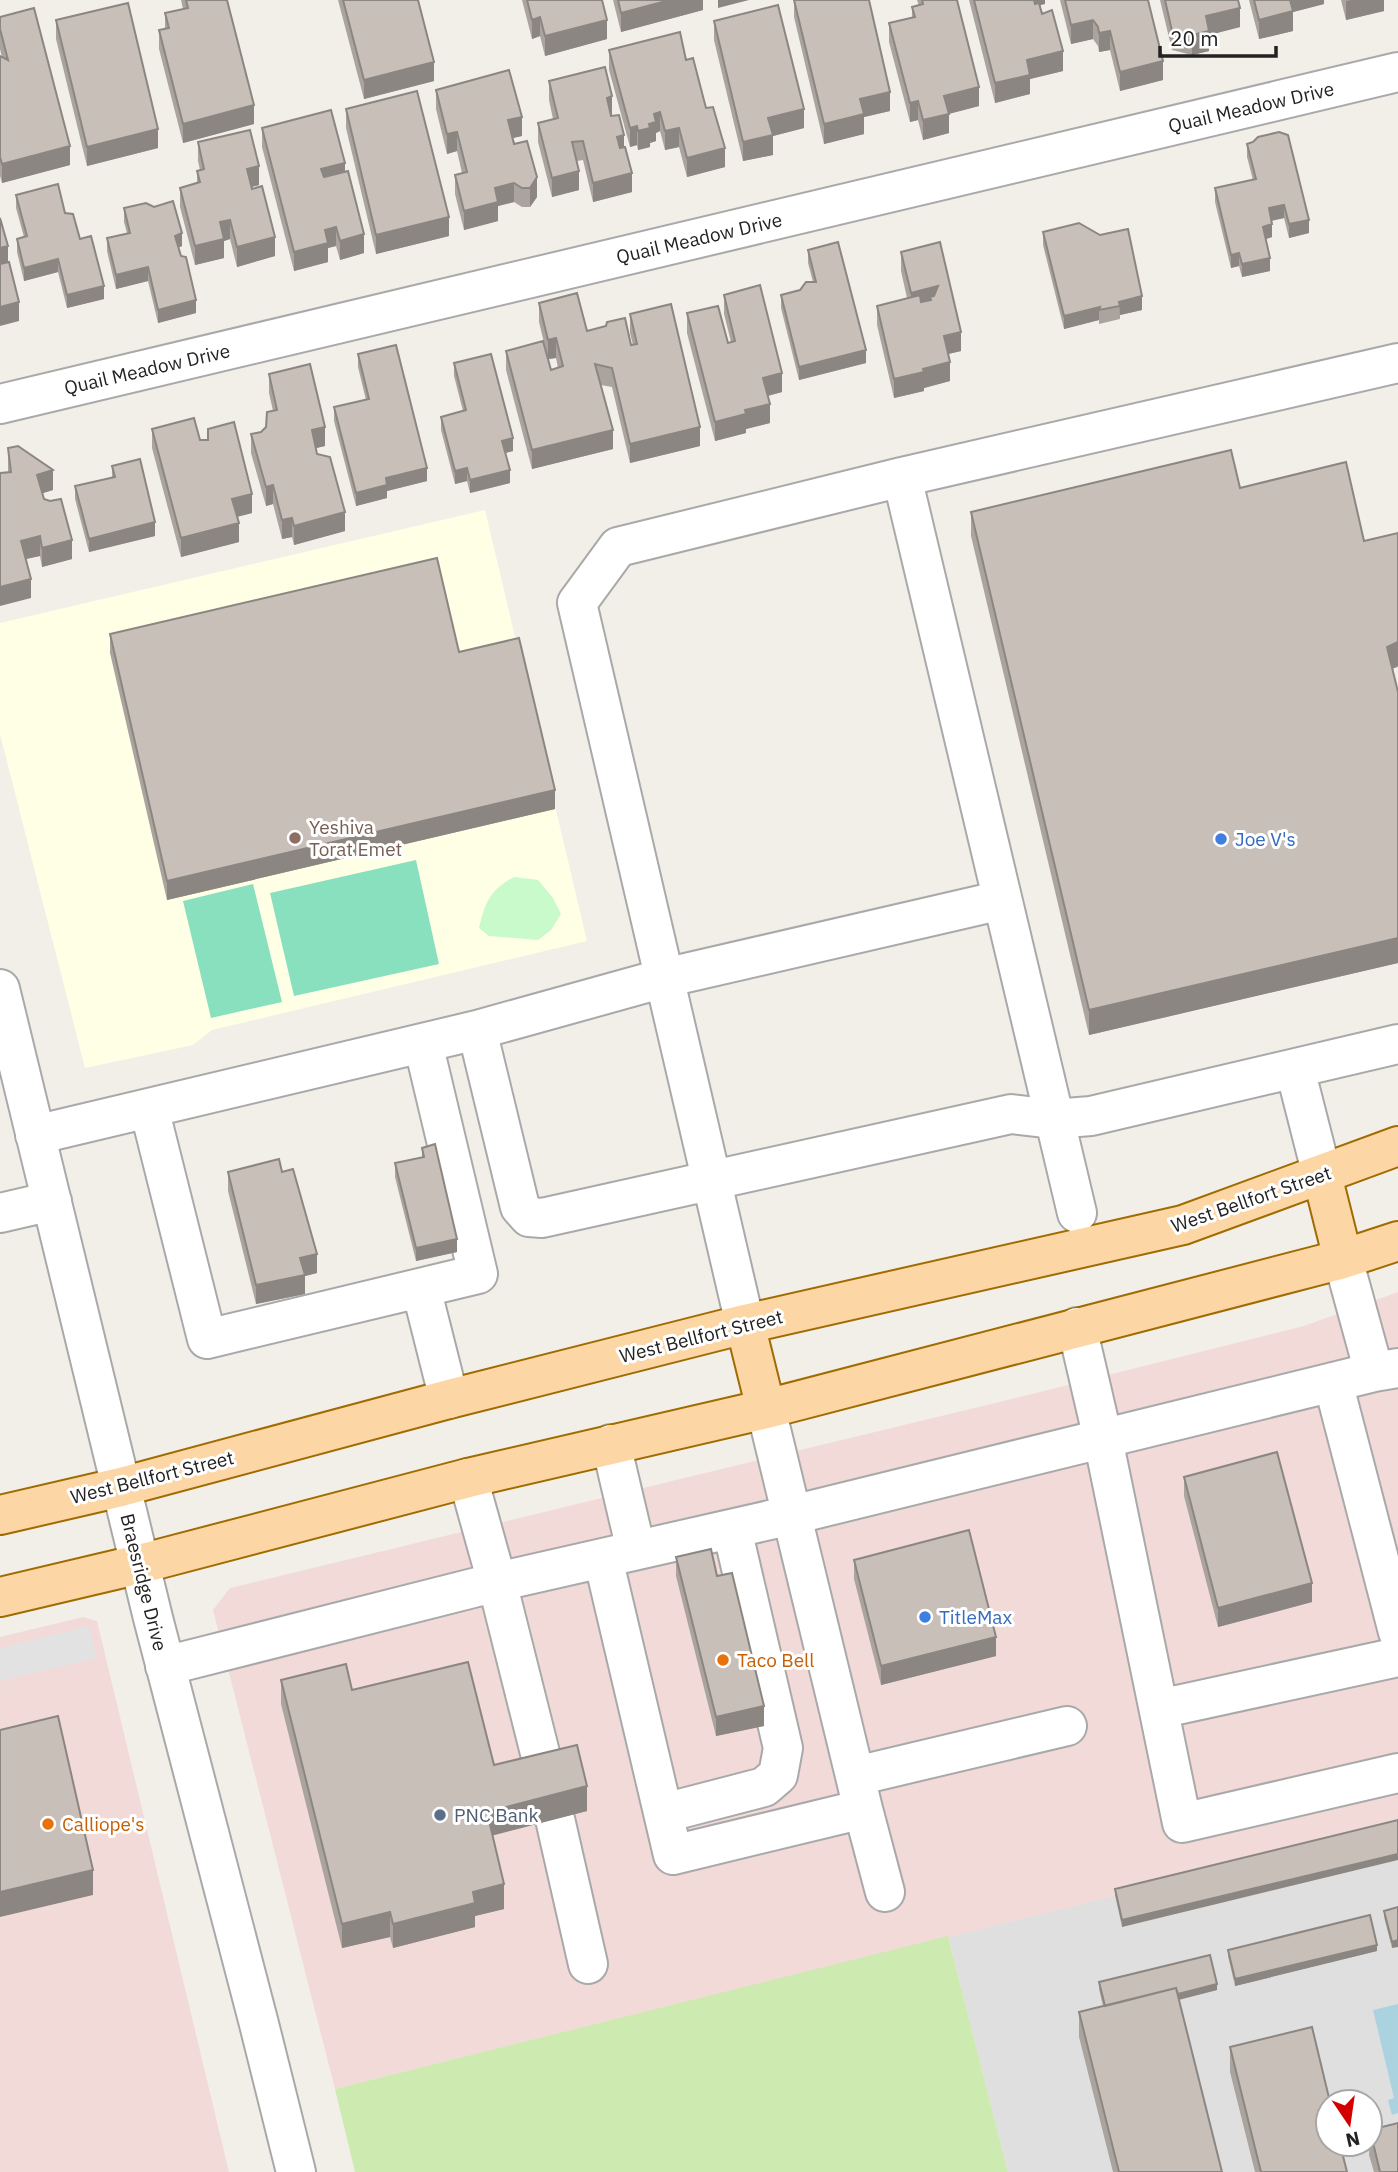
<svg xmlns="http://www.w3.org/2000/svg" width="1398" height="2172" font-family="'IBM Plex Sans',sans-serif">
<rect width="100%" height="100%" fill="#f2efe9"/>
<!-- residential -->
<path fill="#e0dfdf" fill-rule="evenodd" d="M1398,1826V2172H1008L948,1936ZM1328,2102H1370V2144H1328Z"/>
<!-- commercial -->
<path fill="#f2dad9" d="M1398,1292V1826L335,2089L213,1610L230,1588L1032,1394L1304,1326Z
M83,1617L97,1621L229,2172H0V1637Z"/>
<!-- education -->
<path fill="#ffffe5" d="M485,510L587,941L212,1030L193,1045L85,1068L0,734V623Z"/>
<!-- grass -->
<path fill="#cdebb0" d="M948,1936L1008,2172H355L335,2089Z"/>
<!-- park -->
<path fill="#c8facc" d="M514,877L538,880L553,898L561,914L551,930L538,940L489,936L479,928C485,902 490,890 514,877Z"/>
<!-- pitch -->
<path fill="#88e0be" d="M416,860L439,964L294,996L270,893Z
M253,884L282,1002L211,1018L183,901Z"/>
<!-- parking -->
<path fill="#e2e2e2" d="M89,1626L96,1658L0,1681V1648Z"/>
<!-- water -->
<path fill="#aad3df" d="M1398,2004V2113L1392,2115L1388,2100L1394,2098L1373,2010Z"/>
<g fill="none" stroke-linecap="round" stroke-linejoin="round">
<!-- minor casing -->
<g stroke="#a9a9a9" stroke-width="42">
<path id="minor" d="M0,404L1398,72
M902,477L1398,363
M0,989L153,1618L259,2024L296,2172
M477,1030L520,1207L529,1217L542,1218L1011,1114L1053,1119L1091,1116L1398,1044
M1295,1069L1322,1175
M149,1108L207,1339L478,1274L423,1043
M35,1135L477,1030L664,978L1002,900
M0,1213L52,1201
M1343,1259L1374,1372
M421,1288L449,1399
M745,1324L577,603L618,547L902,477L1077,1213
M1077,1327L1103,1439L1182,1823L1398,1773
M1333,1382L1398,1632
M766,1409L863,1809L885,1892
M611,1444L636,1550
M468,1478L497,1582L546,1777
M603,1558L673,1855L863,1809
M165,1666L497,1582L792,1515L1374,1372L1398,1368
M1159,1709L1398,1657
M856,1776L1067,1726
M664,1813L764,1787L778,1775L783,1748L732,1529
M555,1819L588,1964"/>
</g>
<!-- major casing -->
<g stroke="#a06b00" stroke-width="42">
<path id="major" d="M1322,1175L1343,1259
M745,1324L766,1409
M0,1515L121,1487L449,1399L745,1324L1183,1225L1398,1146
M0,1597L140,1564L468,1478L766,1409L1343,1259L1398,1241"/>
</g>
<!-- minor -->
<use href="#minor" stroke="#fff" stroke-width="38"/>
<!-- major -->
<use href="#major" stroke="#fcd6a4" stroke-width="38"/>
</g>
<!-- wall -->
<path fill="#aba49e" d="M181,0H227L254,124L183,143L159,49V30L165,29V13L183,9Z
M338,0H418L434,81L364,99Z
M522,0H602L607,39L545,56L540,36L532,39Z
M613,0H703V10L621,32Z
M794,0L890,111L864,117V134L824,144L794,17Z
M917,0H957L979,106L949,114V133L923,140L918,120L910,122L889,42V23L912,17V7L919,6Z
M969,0H1045V4L1040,5L1063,71L1030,79V94L995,103Z
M1060,0H1148L1163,80L1120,91L1110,50L1099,52L1098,46L1093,39L1071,44Z
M1160,0H1238L1240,27L1209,35V51L1192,55L1172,50Z
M1249,0H1324V4L1293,12V31L1259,39Z
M1341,0H1384V11L1346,20Z
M0,17L70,165L2,183L0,176V56L2,58L0,49Z
M56,20L158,148L87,166L56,39Z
M714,21L804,128L773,136V155L743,161L714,40Z
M609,50L686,60L706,108L725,167L687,177L679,147L665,150L660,131L656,133V141L650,143V147L638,150L637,145L630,147L609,70Z
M549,81L612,115L611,116L624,148L632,192L593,202L583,160L577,161L579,190L552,197L538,142V123L553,119L549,100Z
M436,90L522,136L513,138L537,197L530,207H522L514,202L498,206V221L464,230L455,194V175L462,173L457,151L447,154L436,109Z
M346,109L449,236L376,254L346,128Z
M262,128L345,172L364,253L340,260L336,246L328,248V262L294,271L262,147Z
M198,142L259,185L252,187L275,256L237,267L230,239L224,241V258L195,265L180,207V188L197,183V171L200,170L198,161Z
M1247,144L1309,233L1289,238L1284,218L1272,221V237L1266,239L1270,271L1242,277L1239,266L1231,268L1215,202V188L1253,180L1247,157Z
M16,195L65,213L80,239L104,299L67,308L58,272L24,281L17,252V239L24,237L16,208Z
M124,208L182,246L178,248L196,313L158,323L148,281L116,289L107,251V238L127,233L124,222Z
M1043,232L1142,310L1120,315V319L1099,324V320L1064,329L1043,245Z
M940,242L961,351L948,354L950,381L924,388V391L894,398L877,325V306L907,298L901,271V252Z
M808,250L866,363L799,380L781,308V295L800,290L813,282L808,263Z
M724,295L782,392L768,396L770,423L746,429V433L715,441L687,333V313L728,343L731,342L724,314Z
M539,303L587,331L631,345H633L630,333V314L700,446L630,463L612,387L601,385L613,449L532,469L506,370V351L551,370L558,368L556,358L548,359L539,322Z
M358,354L427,481L387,491V498L356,506L334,421V407L366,400L358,367Z
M454,363L513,451L505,453L510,483L470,493L467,481L455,484L441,430V417L463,411L454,376Z
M269,374L325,446L316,448L317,454L345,531L294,545L292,537L282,539L273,504L266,506L251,453V434L261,432L266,427L273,411L269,393Z
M152,429L200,440L252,513L237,517L239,542L181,557L152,448Z
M8,448L53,490L42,493L72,559L42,567L40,556L26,559L31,598L8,472Z
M112,466L155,536L89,552L75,499V486L112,477Z
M1240,488L1364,541L1398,533V667L1392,669L1398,692V963L1089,1035L971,536V512Z
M110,634L459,652L555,809L167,900L110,653Z
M422,1148L457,1252L416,1261L395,1177V1163L422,1158Z
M228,1172H282L317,1273L305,1276V1294L256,1304L228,1191Z
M1184,1477L1312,1602L1218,1627L1184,1496Z
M676,1557L717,1576L764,1726L716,1736L676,1576Z
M854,1560L996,1656L881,1685L854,1579Z
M281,1680L494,1765L587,1811L492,1835L504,1909L475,1916V1927L393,1948L390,1937L342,1948L281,1704Z
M1398,1820L1122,1927L1115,1895V1889Z
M1398,1907L1392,1948L1384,1917V1911Z
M1228,1950L1377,1951L1235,1986L1228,1956Z
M1099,1982L1217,1990L1179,2000L1222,2172H1113L1079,2037V2012L1103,2006L1099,1989Z
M1230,2047L1347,2172H1255L1230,2072Z
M1370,2130L1398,2172H1374L1369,2155Z"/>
<!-- shaded-wall -->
<path fill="#8b8681" d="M670,0H703V10L621,32V13Z
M718,0H749L718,8Z
M1031,0H1045V4L1031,7Z
M1289,0H1324V4L1293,12V31L1259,39V20Z
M1351,0H1384V11L1346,20V1Z
M1240,8V27L1209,35V51L1192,55V35L1206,16Z
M540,17V36L532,39V20Z
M607,20V39L545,56V36Z
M1093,20V39L1071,44V25Z
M1110,31V50L1099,52V33Z
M1063,51V71L1030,79V94L995,103V83L1027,60Z
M1163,61V80L1120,91V72Z
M434,62V81L364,99V80Z
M979,87V106L944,115V96Z
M890,92V111L864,117V134L824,144V124L860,99Z
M612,96V115L607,117V98Z
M918,101V120L910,122V103Z
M254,105V124L183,143V124Z
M804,109V128L773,136V155L743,161V142L768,118Z
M660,112V131L656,133V141L650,143V147L638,150V131L649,124L654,114Z
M949,114V133L923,140V120Z
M522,117V136L508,139V120Z
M637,126V145L630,147V128Z
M679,128V147L665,150V131Z
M158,129V148L87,166V147Z
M457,132V151L447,154V134Z
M624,135V154L617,156V137Z
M70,146V165L2,183V164Z
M725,148V167L687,177V158Z
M345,163V182L321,188V169Z
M259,166V185L247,188V169Z
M579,171V190L552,197V178Z
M632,173V192L593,202V183Z
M537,177V197L530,207V188Z
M514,183V202L498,206V221L464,230V211L495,188Z
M1284,205V218L1269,221V208Z
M449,217V236L376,254V235Z
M230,220V239L224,241V258L195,265V246L220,222Z
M1309,220V233L1289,238V224Z
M1272,224V237L1263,240V227Z
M336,227V246L328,248V262L294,271V252L325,230Z
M182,233V246L175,249V236Z
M364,234V253L340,260V241Z
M275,237V256L237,267V247Z
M8,246V266L0,267V248Z
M1239,253V266L1231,268V255Z
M1270,258V271L1242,277V264Z
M58,259V272L24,281V268Z
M148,267V281L116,289V275Z
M104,286V299L67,308V295Z
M938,286V305L930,297V307L911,312V293Z
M1142,296V310L1120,315L1119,302Z
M196,300V313L158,323V310Z
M19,302V321L0,326V307Z
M1100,307L1099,310V320L1064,329V316Z
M961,332V351L944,355V336Z
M556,338V358L548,359V340Z
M866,350V363L799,380V367Z
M950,362V381L924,388V391L894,398V379L923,369Z
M782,373V392L763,397V378Z
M770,404V423L746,429V433L715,441V422L745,410Z
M325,427V446L312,449V430Z
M700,427V446L630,463V444Z
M613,430V449L532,469V450Z
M513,438V451L502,454V441Z
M427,468V481L387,491V498L356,506V493L386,478Z
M467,468V481L455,484V471Z
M53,470V490L37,495V475Z
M510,470V483L470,493V480Z
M273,485V504L266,506V487Z
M252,494V513L232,518V499Z
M345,512V531L294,545V526Z
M292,518V537L282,539V520Z
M155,522V536L89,552V539Z
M239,523V542L181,557V538Z
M40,536V556L21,560V541Z
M72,540V559L42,567V548Z
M31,579V598L0,606V587Z
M1398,642V666L1387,671V647Z
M555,790V809L167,900V881Z
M1398,938V963L1089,1035V1010Z
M457,1239V1252L416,1261V1248Z
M317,1254V1273L305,1276V1294L256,1304V1285L300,1258Z
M1312,1583V1602L1218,1627V1608Z
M996,1637V1656L881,1685V1666Z
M764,1706V1726L716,1736V1717Z
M587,1786V1811L487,1837V1812Z
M1398,1854V1860L1122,1927V1920Z
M93,1870V1895L0,1917V1892Z
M504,1884V1909L475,1916V1927L393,1948V1924L473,1892Z
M390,1912V1937L342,1948V1924Z
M1398,1940V1947L1392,1948V1942Z
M1377,1945V1951L1235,1986V1979Z
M1217,1984V1990L1106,2018V2011Z"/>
<!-- building -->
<path fill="#c7bfb8" stroke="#8b8681" stroke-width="2" d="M186,0H227L254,105L183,124L159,30L169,28L165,13L188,8Z
M343,0H418L434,62L364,80Z
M527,0H602L607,20L545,36L540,17L532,20Z
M618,0H670L621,13Z
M794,0H869L890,92L860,99L864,114L824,124Z
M922,0H957L979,87L944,96L949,114L923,120L918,101L910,103L889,23L915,17L912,7L923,4Z
M974,0H1034L1035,4L1039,3L1042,14L1052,10L1063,51L1027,60L1030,75L995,83Z
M1065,0H1148L1163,61L1120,72L1110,31L1099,33L1098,27L1093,20L1071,25Z
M1165,0H1238L1240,8L1206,16L1209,31L1192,35L1172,31Z
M1254,0H1290L1293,11L1259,20Z
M128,3L158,129L87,147L56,20Z
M778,5L804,109L768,118L773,135L743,142L714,21Z
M34,8L70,146L2,164L0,157V56L8,60L0,29V17Z
M680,32L686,60L693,58L706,108L713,107L725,148L687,158L679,128L665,131L660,112L654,114L656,122L649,124L650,128L638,131L637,126L630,128L609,50Z
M605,67L612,96L607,98L611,116L619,115L624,135L617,137L620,148L625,147L632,173L593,183L583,141L572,142L579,171L552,178L538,123L558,118L549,81Z
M509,70L522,117L508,120L514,144L527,141L537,177L530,188H522L514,183L495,188L498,202L464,211L455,175L467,172L457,132L447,134L436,90Z
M417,91L449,217L376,235L346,109Z
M331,110L345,163L321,169L324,177L348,171L364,234L340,241L336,227L325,230L328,243L294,252L262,128Z
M250,130L259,166L247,169L252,189L262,186L275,237L237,247L230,220L220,222L224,239L195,246L180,188L200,182L197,171L204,169L198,142Z
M1279,132L1288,135L1309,220L1289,224L1284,205L1269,208L1272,224L1263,227L1270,258L1242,264L1239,253L1231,255L1215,188L1256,179L1247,144L1253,142L1258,137Z
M58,184L65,213L73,214L80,239L91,236L104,286L67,295L58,259L24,268L17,239L27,236L16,195Z
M173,201L182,233L175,236L181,256L186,257L196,300L158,310L148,267L116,275L107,238L130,233L124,208L146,203L154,207Z
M0,218L8,246L0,248Z
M1079,223L1100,235L1128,229L1142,296L1119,302L1120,306L1099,310L1100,307L1064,316L1043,232Z
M838,242L866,350L799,367L781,295L800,290L806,282H816L808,250Z
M940,242L961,332L944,336L950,362L923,369L924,372L894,379L877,306L920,295L921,302L931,300L930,297L934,296L938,286L911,293L901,252Z
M9,262L19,302L0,307V264Z
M760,285L782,373L763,378L770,404L745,410L746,414L715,422L687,313L718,306L728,343L735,341L724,295Z
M577,293L587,331L606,326L607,322L625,318L631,345L637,344L630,314L671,304L700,427L630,444L612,368L595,364L613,430L532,450L506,351L543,341L551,370L563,366L556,338L548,340L539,303Z
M396,345L427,468L386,478L387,485L356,493L334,407L369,399L358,354Z
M491,354L513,438L502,441L510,470L470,480L467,468L455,471L441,417L466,410L454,363Z
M310,364L325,427L312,430L317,454L330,457L345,512L294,526L292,518L282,520L273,485L266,487L251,434L261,432L266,427L267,412L277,410L269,374Z
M194,418L200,440H208V429L234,422L252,494L232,499L239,523L181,538L152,429Z
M18,446L53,470L37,475L44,499L50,501L61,499L72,540L42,548L40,536L21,541L31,579L0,587V473L11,472L8,448Z
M1231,450L1240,488L1346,462L1364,541L1398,533V642L1387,647L1398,692V938L1089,1010L971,512Z
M140,459L155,522L89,539L75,486L115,477L112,466Z
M437,558L459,652L519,638L555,790L167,881L110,634Z
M435,1144L457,1239L416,1248L395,1163L424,1157L422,1148Z
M279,1159L282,1172L293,1169L317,1254L300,1258L305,1275L256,1285L228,1172Z
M1277,1452L1312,1583L1218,1608L1184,1477Z
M969,1530L996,1637L881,1666L854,1560Z
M711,1549L717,1576L732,1573L764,1706L716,1717L676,1557Z
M468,1662L494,1765L577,1745L587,1786L487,1812L504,1884L473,1892L475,1903L393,1924L390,1912L342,1924L281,1680L346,1664L352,1690Z
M58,1716L93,1870L0,1892V1730Z
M1398,1820V1854L1122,1920L1115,1889Z
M1398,1907V1940L1392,1942L1384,1911Z
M1370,1915L1377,1945L1235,1979L1228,1950Z
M1210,1955L1217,1984L1178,1994L1176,1988L1105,2006L1099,1982Z
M1176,1988L1222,2172H1119L1079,2012Z
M1312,2027L1330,2102H1328V2144H1340L1347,2172H1261L1230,2047Z
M1398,2123V2172H1380L1370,2130Z"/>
<!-- markers -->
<circle fill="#8d6e63" stroke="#fff" stroke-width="2.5" cx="295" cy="838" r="7"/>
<g fill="#3f7fe0" stroke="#fff" stroke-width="2.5">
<circle cx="1221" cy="839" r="7"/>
<circle cx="925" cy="1617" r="7"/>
</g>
<g fill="#e8710a" stroke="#fff" stroke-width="2.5">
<circle cx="723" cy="1660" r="7"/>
<circle cx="48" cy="1824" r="7"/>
</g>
<circle fill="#5c6f8a" stroke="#fff" stroke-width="2.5" cx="440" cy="1815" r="7"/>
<g text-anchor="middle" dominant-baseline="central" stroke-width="6" stroke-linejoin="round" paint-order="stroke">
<!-- street labels -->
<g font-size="19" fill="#222" stroke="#fff">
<text transform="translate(1251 107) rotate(-13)">Quail Meadow Drive</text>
<text transform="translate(699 238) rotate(-13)">Quail Meadow Drive</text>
<text transform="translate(147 369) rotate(-13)">Quail Meadow Drive</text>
<text transform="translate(1251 1199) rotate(-19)">West Bellfort Street</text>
<text transform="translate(701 1336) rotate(-14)">West Bellfort Street</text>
<text transform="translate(152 1477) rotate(-14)">West Bellfort Street</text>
<text transform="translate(144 1582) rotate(76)">Braesridge Drive</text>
</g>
<!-- education labels -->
<g font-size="19" fill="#785e54" stroke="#fff" text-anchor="start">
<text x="309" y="827">Yeshiva<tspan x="309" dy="22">Torat Emet</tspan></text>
</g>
<!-- shop labels -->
<g font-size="19" fill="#366cbe" stroke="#fff" text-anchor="start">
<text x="1235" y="839">Joe V's</text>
<text x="939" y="1617">TitleMax</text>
</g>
<!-- food labels -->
<g font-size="19" fill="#c56008" stroke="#fff" text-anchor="start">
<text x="737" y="1660">Taco Bell</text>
<text x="62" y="1824">Calliope's</text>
</g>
<!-- service labels -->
<g font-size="19" fill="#4e5e75" stroke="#fff" text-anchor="start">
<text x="454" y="1815">PNC Bank</text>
</g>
</g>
<!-- north arrow -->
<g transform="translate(1349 2123) rotate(167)"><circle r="33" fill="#ffffff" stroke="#a7a7a7" stroke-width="2"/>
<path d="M0-5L12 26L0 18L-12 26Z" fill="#d40000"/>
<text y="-10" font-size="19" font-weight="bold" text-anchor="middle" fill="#222222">N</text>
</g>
<!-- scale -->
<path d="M1160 46v10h116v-10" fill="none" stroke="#222222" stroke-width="3.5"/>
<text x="1170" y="46" font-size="21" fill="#222222" stroke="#ffffff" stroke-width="5" paint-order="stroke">20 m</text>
</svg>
